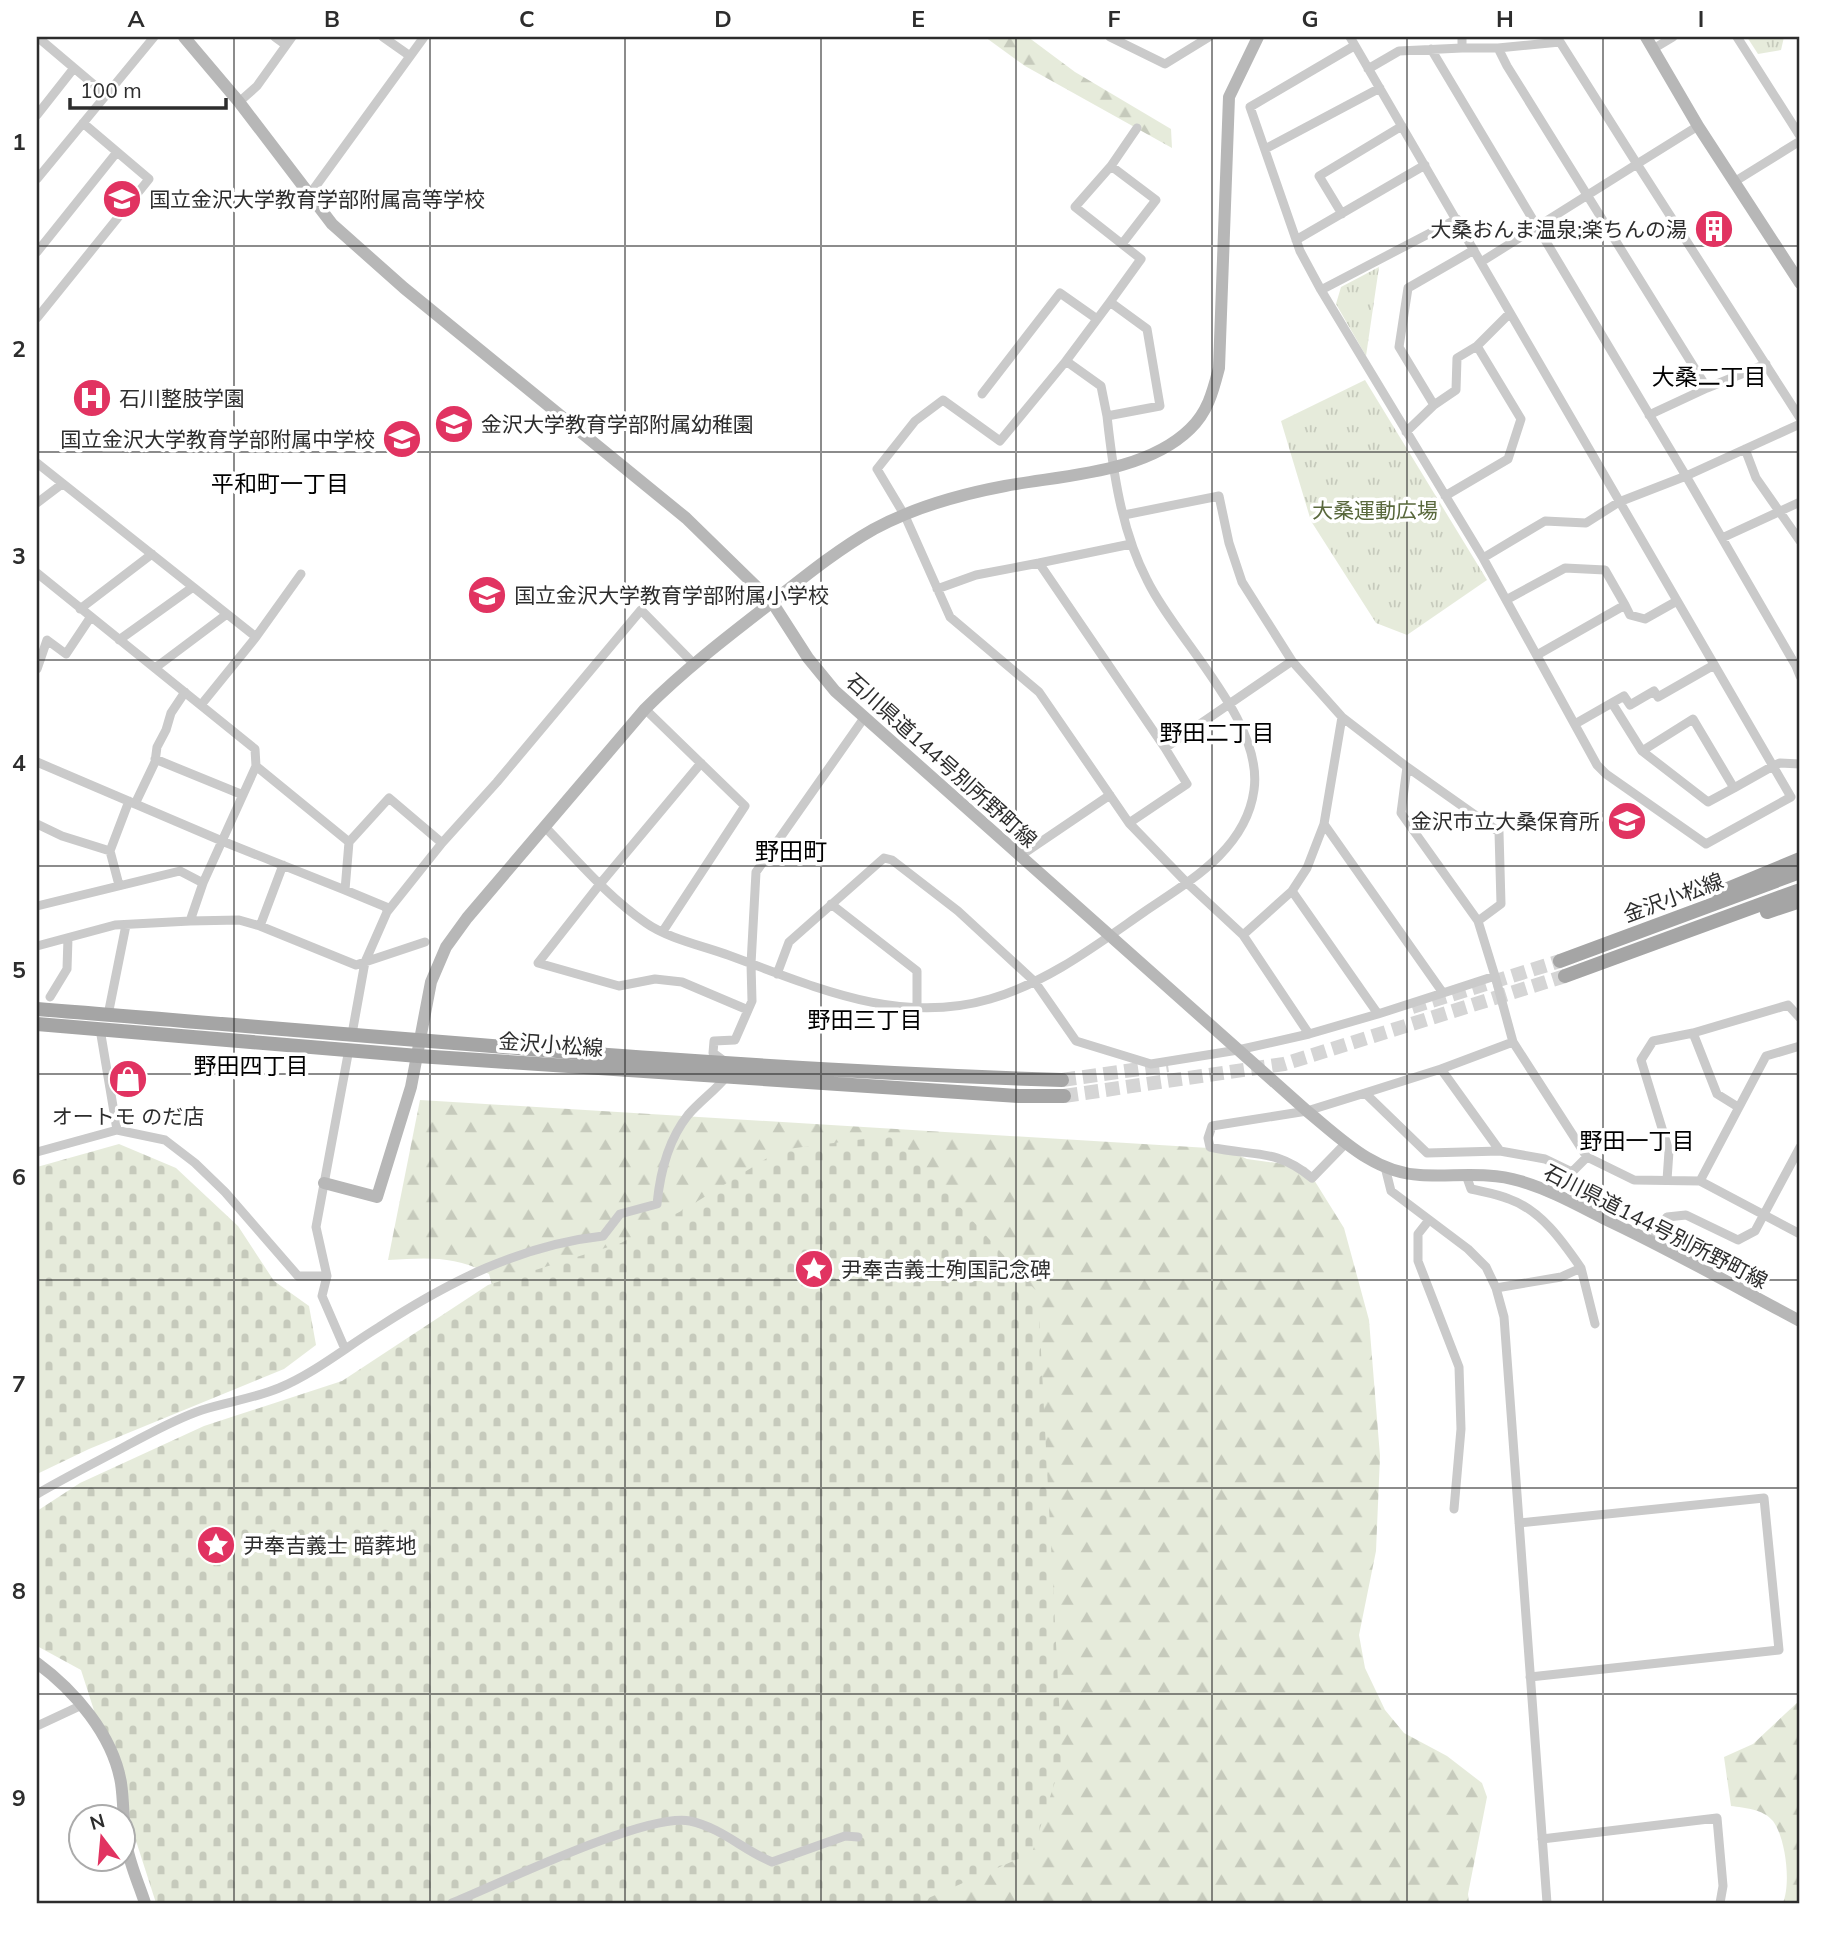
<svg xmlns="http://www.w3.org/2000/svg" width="1837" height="1940" font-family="Mulish,'Noto Sans JP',sans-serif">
<defs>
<pattern id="grass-tufts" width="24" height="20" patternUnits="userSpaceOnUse" patternTransform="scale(1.75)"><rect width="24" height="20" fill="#e6ebdb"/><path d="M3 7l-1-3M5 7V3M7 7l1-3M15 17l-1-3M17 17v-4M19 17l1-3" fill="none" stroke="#c6cabc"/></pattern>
<pattern id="forest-firs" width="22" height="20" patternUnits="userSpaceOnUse" patternTransform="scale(1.75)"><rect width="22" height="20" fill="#e6ebdb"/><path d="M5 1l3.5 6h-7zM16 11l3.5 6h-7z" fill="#c6cabc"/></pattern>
<pattern id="cemetery-stones" width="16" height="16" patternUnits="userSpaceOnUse" patternTransform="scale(1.75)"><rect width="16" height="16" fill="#e6ebdb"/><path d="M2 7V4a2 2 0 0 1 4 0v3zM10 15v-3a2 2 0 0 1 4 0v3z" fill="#c6cabc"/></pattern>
</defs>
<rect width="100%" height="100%" fill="#fff"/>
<!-- grass -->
<path fill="url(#grass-tufts)" d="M1747,37H1784L1781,50L1758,54Z
M1379,267L1366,356L1336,304L1341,287Z
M1365,380L1487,580L1407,635L1376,623L1311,521L1281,421Z"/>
<!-- forest -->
<path fill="url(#forest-firs)" d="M985,37H1028L1075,72L1171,129L1172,148L1025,66Z
M420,1100L1225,1149L1247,1159L1306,1167L1344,1228L1369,1320L1380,1456L1376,1551L1359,1635L1365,1668L1385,1710L1404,1733L1447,1756L1482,1783L1487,1797L1468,1894L1469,1903H686L255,1447L497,1303L489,1274C454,1255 426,1258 388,1260Z
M1800,1700V1903H1783C1791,1883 1786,1839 1773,1821C1763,1809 1745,1808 1731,1806L1724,1757L1753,1744Z"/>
<!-- cemetery -->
<path fill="url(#cemetery-stones)" d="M895,1135L1038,1293L1062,1760L1032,1853L917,1903H156L81,1670L37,1646V1511L80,1483L204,1426L342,1381L488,1285L621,1243L685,1209L780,1150Z
M119,1144L176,1168L238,1226L274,1281L309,1306L316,1345L284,1369L89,1449L37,1474V1167Z"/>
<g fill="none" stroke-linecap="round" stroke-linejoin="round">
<!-- primary-tunnel -->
<path stroke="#d5d5d5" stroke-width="14" stroke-dasharray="14 7" stroke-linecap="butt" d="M1412,1007L1560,961
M1062,1080L1168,1065
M1064,1096L1284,1064L1565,976"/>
<!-- street -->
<path stroke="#cacaca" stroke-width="9" d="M275,37L286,45
M383,37L410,56
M1110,37L1165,64L1209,37
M1350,37L1773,766L1780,763L1800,764
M1462,37V48H1498L1507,66L1707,388L1766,364
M1737,37L1800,136
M41,40L106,95
M1354,46L1250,107L1300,251L1321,290L1483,558L1597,765L1606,774L1706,844L1791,797L1773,766L1734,788L1693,719L1642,751L1612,703
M1431,49L1686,476L1619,502L1586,523L1545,521L1483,558
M1653,49L1673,37
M1368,69L1399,51L1462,48
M239,102L257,86L292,37
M37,115L74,68
M1698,126L1637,164L1800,418
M1265,149L1380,88
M1111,166L1137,128
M37,179L154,37
M1734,182L1800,141
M310,194L424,37
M1342,214L1319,176L1402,126
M1296,240L1425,165
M37,252L117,152
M1481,262L1637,164L1560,42L1498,48
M1321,290L1457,219
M37,318L149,179L83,123
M1066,361L1000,441L943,400L915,421L877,469L905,516L950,617L1039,692L1129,823L1187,883L1243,935L1292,891L1307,868L1324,824L1443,993L1495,976L1513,1042
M982,394L1060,293L1097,319
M1434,405L1456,390L1457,358L1477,346
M1649,415L1707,388
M1107,416L1101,386L1066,361L1110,302
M1800,424L1686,476L1796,666L1800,676
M1406,432L1434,405L1399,347L1408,288L1474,250
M1745,449L1756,478L1800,541
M37,463L256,637L301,574
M1445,496L1508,459L1521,419L1477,346L1510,313
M37,503L62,484
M1124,515L1219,496L1229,543L1242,582L1292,661
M1722,538L1800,502
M1039,563L1131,544
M37,573L255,749L256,766L203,883L180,871L37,906
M937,589L976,575L1039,563L1165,748
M1506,600L1565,568L1605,570L1625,605
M80,609L152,554
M119,640L193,587
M1537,655L1625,605L1630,615L1645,619L1677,601
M155,668L227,614
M37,669L47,640L66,654L90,618
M201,705L256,637
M645,709L745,806L663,931
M1342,717L1407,767L1401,813L1478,921L1501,904L1499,832L1407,767
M1575,724L1624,696L1630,705L1654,691L1658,697L1714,665
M1642,751L1708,802L1734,788
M155,759L243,795
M37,762L222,841L345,890L349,842L256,766
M701,763L600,884L538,963L619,986L655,979L682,982L748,1010
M135,804L155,762L157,747L166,730L171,713L185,692
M1129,823L1187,784L1165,748L1292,661L1342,717L1324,824
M37,824L62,836L110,851
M545,827C577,860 608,897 646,923C667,938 703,946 728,955C813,986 898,1026 990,999C1048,982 1095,946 1144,912C1188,882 1246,850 1254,790C1264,721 1176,640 1147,580C1121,530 1113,471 1107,416L1160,406L1147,329L1110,302L1141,259L1075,207L1111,166L1156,200L1122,244
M349,842L389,798L442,843L387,912
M442,843L497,782L641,610L694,664
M1020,856L1110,795
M203,883L190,921L239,920L260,926L356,965L425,942
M119,885L110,851L129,801
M345,890L386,907L387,912L365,962L352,1034
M831,904L917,971V1008
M1478,921L1495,976
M260,926L283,865
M1243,935L1309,1034L1378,1014L1292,891
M37,946L115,925L190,921
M777,974L789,942L884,858L892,860L958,911L1035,982L1076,1041L1151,1064L1238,1050L1309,1034
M50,997L67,969L68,938
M1378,1014L1443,993
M108,1015L126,925
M100,1029L117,1130
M1693,1033L1717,1094L1738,1107
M724,1061L713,1053L714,1041L735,1040L752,1001L751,964L756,872L864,718
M1441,1069L1513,1042L1587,1157
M1365,1093L1441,1069L1500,1151
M1346,1143L1312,1178C1275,1147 1252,1157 1210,1147L1208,1138L1212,1126L1307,1111L1365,1093L1427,1153L1500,1151L1545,1159L1572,1172L1587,1157L1634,1180L1700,1181L1800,1234
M37,1152L117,1130L165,1140L195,1163L225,1192L298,1276H327
M1385,1167L1391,1191L1468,1249L1486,1267L1496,1288L1504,1317L1547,1903
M1466,1175L1471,1189C1484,1192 1497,1194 1509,1199C1541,1210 1563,1242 1581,1268
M1667,1180L1669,1151L1641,1060L1653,1041L1693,1033L1788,1005L1800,1018
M1700,1181L1766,1056L1800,1046
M1429,1220L1418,1234V1261L1459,1367L1461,1429L1454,1509
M1652,1241L1667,1217L1686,1215L1738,1240L1755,1231L1800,1147
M1496,1288L1561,1277L1581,1268L1595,1324
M345,1349L322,1296L327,1276L316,1227L349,1049
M37,1494C66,1477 96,1462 126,1446C151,1433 175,1419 202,1410C227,1402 255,1398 279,1388C315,1373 346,1347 379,1327C448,1282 521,1245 603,1236L620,1214L657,1204C660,1173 669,1139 688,1115C700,1101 716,1090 727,1076
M1519,1523L1764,1498L1779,1650L1530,1677
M37,1726L82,1705
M1542,1839L1717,1818L1723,1886L1720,1903
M452,1903C499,1884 647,1812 690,1821C722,1828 743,1850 772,1862L845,1836L858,1837"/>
<!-- secondary -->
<path stroke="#b7b7b7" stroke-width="12" d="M184,37L239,102L332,224L404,288L686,518L772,602L808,658L835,691L1307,1111C1340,1138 1374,1173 1420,1175C1453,1177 1488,1171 1520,1181C1551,1190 1579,1206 1607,1220C1673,1251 1736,1287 1800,1321
M1646,37L1698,126L1800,283
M324,1183L377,1197L411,1087L431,982L446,947L467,918L645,709C684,670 727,637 771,603C804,577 837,550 874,529C913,508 962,494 1005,486C1064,475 1145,473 1190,429C1208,412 1213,391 1219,368L1229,97L1258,37
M37,1663C74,1690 113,1735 121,1783C124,1803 123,1823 126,1842C129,1863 139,1884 145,1903"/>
<!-- primary -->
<path stroke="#a5a5a5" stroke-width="14" d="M1718,893L1800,859
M1767,912L1800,901
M1560,961L1800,872
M1565,976L1800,890
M37,1009C378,1036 719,1069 1062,1080
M37,1024L418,1056L1019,1096H1064"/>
</g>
<!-- grid -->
<path fill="none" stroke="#2d2d2d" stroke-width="2" stroke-opacity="0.55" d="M234,37V1903M430,37V1903M625,37V1903M821,37V1903M1016,37V1903M1212,37V1903M1407,37V1903M1603,37V1903M37,246H1800M37,452H1800M37,660H1800M37,866H1800M37,1074H1800M37,1280H1800M37,1488H1800M37,1694H1800"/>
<!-- icons -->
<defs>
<g id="school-disc" transform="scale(2.0125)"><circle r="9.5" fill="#e13361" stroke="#fff"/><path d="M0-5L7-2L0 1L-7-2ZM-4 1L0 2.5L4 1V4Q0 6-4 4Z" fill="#fff"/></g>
<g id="building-disc" transform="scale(2.0125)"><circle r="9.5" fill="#e13361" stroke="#fff"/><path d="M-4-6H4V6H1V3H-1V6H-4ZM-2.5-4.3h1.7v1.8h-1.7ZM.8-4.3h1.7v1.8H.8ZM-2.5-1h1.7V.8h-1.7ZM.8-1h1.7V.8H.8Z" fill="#fff"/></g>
<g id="hospital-disc" transform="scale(2.0125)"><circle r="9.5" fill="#e13361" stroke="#fff"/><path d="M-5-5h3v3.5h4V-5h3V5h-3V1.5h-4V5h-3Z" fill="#fff"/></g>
<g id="shop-disc" transform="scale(2.0125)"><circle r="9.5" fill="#e13361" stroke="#fff"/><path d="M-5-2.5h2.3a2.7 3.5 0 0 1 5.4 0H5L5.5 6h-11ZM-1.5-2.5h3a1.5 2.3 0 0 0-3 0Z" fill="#fff"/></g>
<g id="sight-disc" transform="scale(2.0125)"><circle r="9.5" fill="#e13361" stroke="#fff"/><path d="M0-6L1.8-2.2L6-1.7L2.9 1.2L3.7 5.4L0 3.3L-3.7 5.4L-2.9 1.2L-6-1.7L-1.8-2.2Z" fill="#fff"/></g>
</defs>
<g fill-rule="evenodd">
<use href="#school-disc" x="122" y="199"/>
<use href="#building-disc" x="1714" y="229"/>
<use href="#hospital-disc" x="92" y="398"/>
<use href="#school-disc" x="454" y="424"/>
<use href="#school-disc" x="402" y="439"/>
<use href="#school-disc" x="487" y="595"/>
<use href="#school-disc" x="1627" y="821"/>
<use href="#shop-disc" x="128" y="1079"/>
<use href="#sight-disc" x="814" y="1269"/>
<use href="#sight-disc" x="216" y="1545"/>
</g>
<g text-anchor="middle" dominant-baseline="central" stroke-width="7" stroke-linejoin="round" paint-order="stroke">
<!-- poi labels -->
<g font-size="21" fill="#2d2d2d" stroke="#fff" text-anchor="start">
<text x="149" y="199">国立金沢大学教育学部附属高等学校</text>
<text x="1687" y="229" text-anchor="end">大桑おんま温泉;楽ちんの湯</text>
<text x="119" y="398">石川整肢学園</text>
<text x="481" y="424">金沢大学教育学部附属幼稚園</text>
<text x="375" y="439" text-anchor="end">国立金沢大学教育学部附属中学校</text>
<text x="514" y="595">国立金沢大学教育学部附属小学校</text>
<text x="1600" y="821" text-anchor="end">金沢市立大桑保育所</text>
<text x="128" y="1116" text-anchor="middle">オートモ のだ店</text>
<text x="841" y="1269">尹奉吉義士殉国記念碑</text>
<text x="243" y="1545">尹奉吉義士 暗葬地</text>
</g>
<!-- park labels -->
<g font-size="21" fill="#59683c" stroke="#fff">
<text x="1375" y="510">大桑運動広場</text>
</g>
<!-- street labels -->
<g font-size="21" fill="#2d2d2d" stroke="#fff">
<text transform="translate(942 760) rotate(42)">石川県道144号別所野町線</text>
<text transform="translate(1673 897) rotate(-20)">金沢小松線</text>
<text transform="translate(551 1044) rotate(4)">金沢小松線</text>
<text transform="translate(1656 1226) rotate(27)">石川県道144号別所野町線</text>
</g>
<!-- neighbourhood labels -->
<g font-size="23" fill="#000" stroke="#fff">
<text x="1709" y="376">大桑二丁目</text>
<text x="280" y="483">平和町一丁目</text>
<text x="1217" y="732">野田二丁目</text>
<text x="865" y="1019">野田三丁目</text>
<text x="251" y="1065">野田四丁目</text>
<text x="1637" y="1140">野田一丁目</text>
</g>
<!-- quarter labels -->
<g font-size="24" fill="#000" stroke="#fff">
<text x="791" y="851">野田町</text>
</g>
</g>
<!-- border -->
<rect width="1837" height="1940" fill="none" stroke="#ffffff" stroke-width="77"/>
<!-- north arrow -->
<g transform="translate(102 1838) rotate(344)"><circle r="33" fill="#ffffff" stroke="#ababab" stroke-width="2"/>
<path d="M0-5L12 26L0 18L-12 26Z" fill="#e13361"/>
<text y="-10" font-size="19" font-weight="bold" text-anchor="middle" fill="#2d2d2d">N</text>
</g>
<!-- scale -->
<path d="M70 98v10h156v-10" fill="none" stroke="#2d2d2d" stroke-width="3.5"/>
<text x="80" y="98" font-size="21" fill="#2d2d2d" stroke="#ffffff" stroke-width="5" paint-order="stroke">100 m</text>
<rect x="38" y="38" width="1760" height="1864" fill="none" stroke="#2d2d2d" stroke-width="2.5"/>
<g font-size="23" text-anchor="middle" font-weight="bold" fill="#2d2d2d">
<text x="136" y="27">A</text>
<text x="332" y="27">B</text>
<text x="527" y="27">C</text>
<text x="723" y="27">D</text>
<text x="918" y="27">E</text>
<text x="1114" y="27">F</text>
<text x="1310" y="27">G</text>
<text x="1505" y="27">H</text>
<text x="1701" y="27">I</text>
<text x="19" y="150">1</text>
<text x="19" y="357">2</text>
<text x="19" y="564">3</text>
<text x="19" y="771">4</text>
<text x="19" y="978">5</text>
<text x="19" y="1185">6</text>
<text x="19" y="1392">7</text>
<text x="19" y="1599">8</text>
<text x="19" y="1806">9</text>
</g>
</svg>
